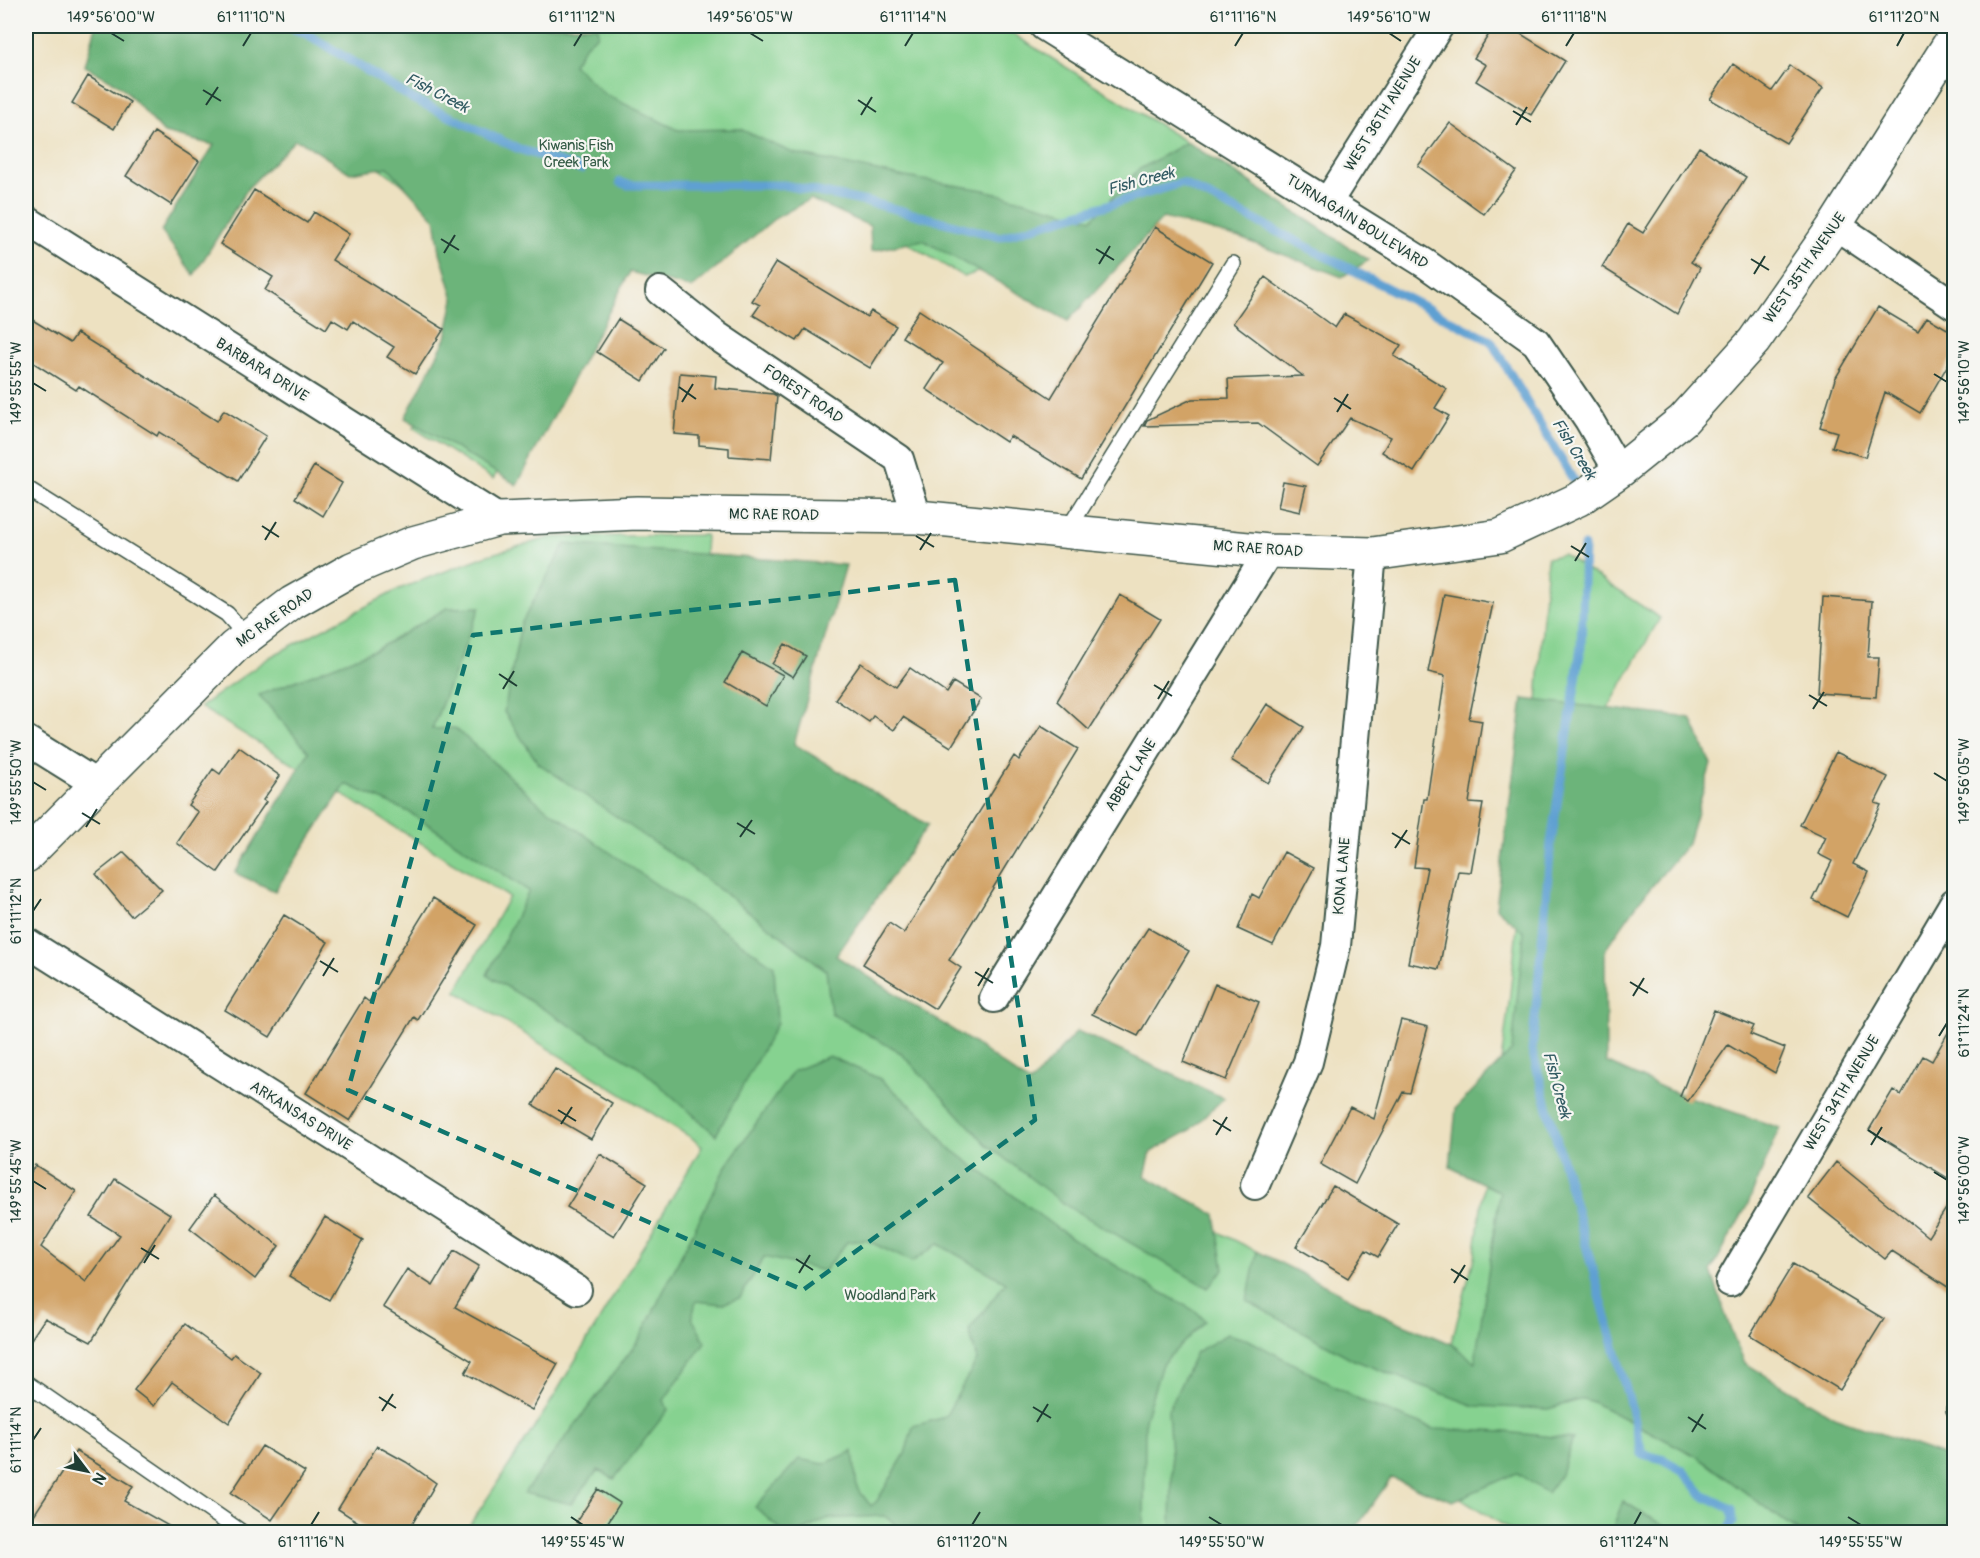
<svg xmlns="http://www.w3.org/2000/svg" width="1980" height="1558" font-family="Pangolin,sans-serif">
<rect width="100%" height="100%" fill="#f6f6f2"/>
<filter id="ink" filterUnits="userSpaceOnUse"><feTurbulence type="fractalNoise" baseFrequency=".0167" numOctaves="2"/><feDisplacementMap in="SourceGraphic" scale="12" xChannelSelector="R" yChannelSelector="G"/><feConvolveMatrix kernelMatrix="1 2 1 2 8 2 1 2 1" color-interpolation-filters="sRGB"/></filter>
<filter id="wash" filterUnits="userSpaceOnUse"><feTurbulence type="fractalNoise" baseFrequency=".008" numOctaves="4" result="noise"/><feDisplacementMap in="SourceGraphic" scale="24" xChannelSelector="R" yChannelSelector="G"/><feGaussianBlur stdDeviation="1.35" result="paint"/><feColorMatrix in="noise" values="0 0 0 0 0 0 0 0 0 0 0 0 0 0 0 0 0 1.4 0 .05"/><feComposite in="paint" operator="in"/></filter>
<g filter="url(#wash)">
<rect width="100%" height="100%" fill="#ede1c1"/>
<!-- green -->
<path fill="#86d290" stroke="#528862" stroke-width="1.5" d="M170,26H1000L1254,184L1219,225L1148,211L964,277L848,208L777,174L630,271L493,479L414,428L502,275L506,261L291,102Z
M706,535L702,604L678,694L902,821L815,964L880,1001L1151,1198L1391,1319L1451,1344L1474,1258L1509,1003L1530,803L1547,558L1563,554L1660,618L1591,738L1582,1148L1868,1532H1514L1387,1451L1337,1532H465L547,1408L702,1147L692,1138L456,991L509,897L200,707L270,657L399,589L488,555L552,537Z"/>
<!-- forest -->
<path fill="#6cb47a" stroke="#467857" stroke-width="1.5" d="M96,26H597L598,34L585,46L573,64L604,94L678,130L740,129L793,153L905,177L984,190L1092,219L1138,170L1187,142L1369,260L1342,277L1240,238L1163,218L1068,321L923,240L871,251L870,226L810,199L774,219L692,288L630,272L517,485L405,418L446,338L454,299L440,252L435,219L388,167L350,173L304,143L295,140L248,188L194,275L161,231L214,145L164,133L121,86L85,66Z
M565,544L846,565L794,744L928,825L836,956L972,1042L1030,1084L1077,1031L1224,1098L1189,1131L1151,1152L1145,1176L1215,1214L1224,1269L1208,1288L1067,1206L987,1145L901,1053L831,1013L826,970L687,865L538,763L504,712L521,624Z
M480,607L432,729L455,728L540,804L774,966L777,1023L716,1135L638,1066L487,975L529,891L409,812L346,784L275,891L235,873L309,752L259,695L377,649L447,608Z
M1523,699L1691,718L1711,764L1688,843L1638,903L1605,950L1606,1062L1668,1090L1780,1128L1747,1206L1711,1271L1731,1331L1745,1363L1834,1417L1954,1459V1532H1799L1696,1456L1593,1402L1583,1399L1548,1409L1475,1406L1354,1360L1247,1301L1257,1251L1391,1319L1451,1344L1475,1362L1500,1192L1450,1167L1456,1108L1512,1050L1524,932L1496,908Z
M829,1056L880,1079L926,1118L947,1146L1058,1229L1137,1279L1197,1312L1205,1321L1162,1364L1145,1419L1144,1532H906L884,1516L826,1519L801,1532H783L755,1507L799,1459L824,1464L853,1451L857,1488L871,1506L877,1501L905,1454L913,1426L945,1417L977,1360L969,1330L1006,1282L938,1244L912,1262L866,1240L847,1242L824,1271L764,1257L740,1298L722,1304L696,1301L692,1318L705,1342L664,1400L668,1410L614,1479L598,1470L571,1504L524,1493L639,1340L726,1166L793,1071Z
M1227,1334L1249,1340L1368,1404L1434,1429L1505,1432L1573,1439L1561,1474L1547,1493L1517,1473L1453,1501L1391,1478L1353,1532H1171L1172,1469L1168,1411L1196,1352Z
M1623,1501L1673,1532H1611Z"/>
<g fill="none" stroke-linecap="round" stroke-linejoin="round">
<!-- stream -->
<path stroke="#5ea0d2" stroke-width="9" d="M287,26L307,34L413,99L519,149L581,169
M620,182L628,185H784L876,204L1000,237L1182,183L1491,341L1580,491
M1584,546L1581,647L1551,843L1532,1051L1629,1400L1642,1454L1662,1459L1682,1470L1703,1495L1732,1509L1733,1521L1727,1532"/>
</g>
<g id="blocks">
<!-- building -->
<path fill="#d2a366" d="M1494,26H1508L1565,61L1531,115L1476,81L1486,65L1474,58Z
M1733,64L1772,91L1790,66L1823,88L1786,143L1710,99Z
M88,76L130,102L114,129L72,103Z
M1450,123L1516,171L1484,214L1418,166Z
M154,132L199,161L171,205L126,176Z
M1699,147L1746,177L1691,262L1700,268L1677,314L1602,267L1628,224L1643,233Z
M254,190L307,223L314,212L349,234L332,260L444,329L415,374L387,357L394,347L353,321L348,329L332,319L326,329L265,290L273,277L220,244Z
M1155,227L1212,262L1081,479L1010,436L1006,442L926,389L943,363L902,337L919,310L1051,398Z
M776,262L867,317L871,311L896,326L870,368L805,329L797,341L753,315L760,305L752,301Z
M1265,277L1335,328L1344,314L1401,345L1394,356L1447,389L1435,408L1449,416L1414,472L1382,452L1391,437L1350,418L1317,466L1258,423L1144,426L1147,420L1192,399L1229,398L1228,379L1303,376L1233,323Z
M1878,307L1918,331L1927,317L1954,333V354L1920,413L1885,392L1865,457L1832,447L1837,432L1820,427L1835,379Z
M26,316L70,343L77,333L217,421L224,410L266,436L238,481L159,432L157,436L79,386L76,390L26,358Z
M618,319L664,348L643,381L597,352Z
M680,373L716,376L715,388L773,394L777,396L771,459L729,456V448L699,445V436L674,434Z
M314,466L342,483L323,516L295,498Z
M1283,482L1306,486L1300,512L1278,507Z
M1444,594L1493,603L1469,719L1482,721L1469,803L1483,804L1471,872L1458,871L1439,969L1408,963L1427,868L1414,867L1424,799H1427L1445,676L1428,672Z
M1120,595L1160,619L1089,730L1057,701Z
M1823,597L1872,601L1868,657H1879L1876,697L1817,693Z
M785,644L806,656L793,677L772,664Z
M742,653L783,675L766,706L725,682Z
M861,663L896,687L910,668L946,693L953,682L981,699L951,747L903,717L894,730L873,716L869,722L835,699Z
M1267,704L1304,727L1268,783L1231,760Z
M1041,726L1078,749L949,960L961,968L935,1009L863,964L889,923L904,933L1014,756L1019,760Z
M239,747L280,776L263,800L266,802L218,872L177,843L198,812L188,805L213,769L220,774Z
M1836,752L1888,777L1875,803L1881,805L1853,864L1869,872L1847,917L1813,900L1832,861L1818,854L1826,837L1800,825Z
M124,852L162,890L131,916L96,874Z
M1284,852L1314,868L1273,945L1238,929L1252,894L1259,898Z
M433,898L477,925L418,1020L414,1017L350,1121L306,1093L364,998L369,1002Z
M284,915L328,942L270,1037L225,1010Z
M1148,928L1189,951L1138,1036L1092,1014Z
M1215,984L1259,1002L1226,1080L1183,1062Z
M1714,1010L1754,1026L1750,1034L1785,1048L1775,1073L1728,1045L1688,1101L1680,1097Z
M1401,1020L1428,1027L1410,1093L1403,1092L1355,1184L1320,1164L1350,1107L1374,1119Z
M1954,1022V1182L1869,1130L1893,1090L1901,1095L1923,1056L1932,1061Z
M555,1069L612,1103L591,1139L533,1105Z
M600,1154L647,1183L614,1236L567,1207Z
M1836,1162L1928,1237L1954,1196V1291L1892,1251L1885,1259L1808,1198Z
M35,1165L76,1191L41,1247L86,1282L120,1235L91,1217L115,1179L170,1214L91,1342L45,1318L26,1347V1181Z
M1333,1186L1398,1224L1378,1257L1366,1250L1348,1278L1296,1247Z
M214,1195L279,1246L255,1279L190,1228Z
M325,1217L363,1240L329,1300L289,1276Z
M454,1251L479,1266L455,1307L558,1364L532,1410L465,1373L472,1361L383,1307L407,1269L433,1286Z
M1793,1264L1884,1319L1840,1390L1750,1335Z
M185,1324L231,1358L234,1354L261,1373L229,1423L172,1382L154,1406L134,1390Z
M262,1446L305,1472L272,1520L231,1493Z
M377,1446L406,1462L436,1483L407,1533H375L338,1509Z
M76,1451L133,1486L124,1501L181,1533H49L30,1521Z
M598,1489L620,1503L601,1533H593L576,1522Z"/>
</g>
</g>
<g filter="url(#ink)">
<use href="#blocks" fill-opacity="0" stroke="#3e5649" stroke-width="1.5"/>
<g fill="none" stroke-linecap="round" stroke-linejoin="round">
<!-- service casing -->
<g stroke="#3e5649" stroke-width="18">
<path id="service" d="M26,488L227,614L247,637
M1067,531L1233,264
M26,1383L241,1532
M1954,1409V1410"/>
</g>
<!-- minor casing -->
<g stroke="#3e5649" stroke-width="32">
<path id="minor" d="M1044,26L1426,264L1536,342L1589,420L1611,458L1621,470
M1327,203L1439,26
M26,220L499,519
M1835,225L1954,305
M660,291L717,336L899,459L917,517
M26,740L98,785
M26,942L577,1290
M994,998L1269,551
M1255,1185L1308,1062L1336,946L1372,554
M1730,1282L1954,903"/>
</g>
<!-- tertiary casing -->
<g stroke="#3e5649" stroke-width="36">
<path id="tertiary" d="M26,856L234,647L292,603L352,569L413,543L499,519L637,513L917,517L1269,551L1372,554L1500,536L1579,499L1621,470L1683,420L1754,341L1835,225L1954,37"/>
</g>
<!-- service -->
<use href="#service" stroke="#fff" stroke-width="15"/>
<!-- minor -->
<use href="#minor" stroke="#fff" stroke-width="28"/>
<!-- tertiary -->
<use href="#tertiary" stroke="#fff" stroke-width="33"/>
</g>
</g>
<!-- marked area -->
<path fill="none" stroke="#0f766e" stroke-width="4.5" stroke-dasharray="12 8" stroke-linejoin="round" d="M955,580L1035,1120L803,1290L348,1090L473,635Z"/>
<!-- ticks -->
<path fill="none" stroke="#1f3d34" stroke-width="2" d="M111,33L124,41M750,33L763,41M1389,33L1401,41M243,46L251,33M574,46L582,33M905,46L913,33M1235,46L1243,33M1566,46L1574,33M1897,46L1904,33M203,90L221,101M858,100L876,112M206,105L218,87M1513,111L1531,122M861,115L872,97M1516,125L1527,107M441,239L459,250M1096,249L1114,260M444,253L455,235M1751,259L1769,270M1099,264L1110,246M1754,274L1765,256M1934,374L1947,382M33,383L46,391M679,387L696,399M1334,398L1351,409M682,402L693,384M1337,412L1348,394M262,526L279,537M916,536L934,547M265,540L276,522M1571,546L1589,557M920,550L931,533M1575,561L1586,543M499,674L517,686M1154,685L1172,696M503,689L514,671M1809,695L1827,706M1158,699L1169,681M1813,709L1824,692M1934,773L1947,781M33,782L46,790M82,813L100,824M737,823L755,834M86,827L97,809M1392,833L1410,844M740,837L752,820M1395,848L1407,830M33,911L41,899M320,961L338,972M975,972L993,983M323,976L334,958M1630,982L1648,993M978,986L989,968M1633,996L1644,978M1939,1036L1947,1023M558,1110L576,1121M1213,1120L1231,1131M561,1124L572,1107M1868,1130L1886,1142M1216,1135L1227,1117M1871,1145L1882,1127M1934,1172L1947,1180M33,1181L46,1189M141,1248L159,1259M796,1259L813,1270M144,1263L155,1245M1451,1269L1468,1280M799,1273L810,1255M1454,1283L1465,1265M379,1397L396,1408M1033,1407L1051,1418M382,1411L393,1394M1688,1417L1706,1429M1037,1422L1048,1404M1692,1432L1703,1414M33,1440L41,1428M571,1517L583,1525M1209,1517L1222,1525M1848,1517L1861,1525M311,1525L319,1512M972,1525L980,1512M1634,1525L1641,1512"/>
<g text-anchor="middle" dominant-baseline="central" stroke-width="4.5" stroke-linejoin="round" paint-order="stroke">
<!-- street labels -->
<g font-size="15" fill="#1f3d34" stroke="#f6f6f2">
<text transform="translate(1383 114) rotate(-58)">WEST 36TH AVENUE</text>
<text transform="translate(1357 222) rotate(32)">TURNAGAIN BOULEVARD</text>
<text transform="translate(1805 268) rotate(-55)">WEST 35TH AVENUE</text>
<text transform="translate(262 370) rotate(32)">BARBARA DRIVE</text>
<text transform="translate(803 394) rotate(34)">FOREST ROAD</text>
<text transform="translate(774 515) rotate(1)">MC RAE ROAD</text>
<text transform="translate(1258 549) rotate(4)">MC RAE ROAD</text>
<text transform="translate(275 618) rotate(-35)">MC RAE ROAD</text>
<text transform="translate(1131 775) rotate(-58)">ABBEY LANE</text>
<text transform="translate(1342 876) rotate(-85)">KONA LANE</text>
<text transform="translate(1842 1093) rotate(-59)">WEST 34TH AVENUE</text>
<text transform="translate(301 1116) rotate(32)">ARKANSAS DRIVE</text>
</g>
<!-- park labels -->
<g font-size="15" fill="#345b46" stroke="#f6f6f2">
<text x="576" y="145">Kiwanis Fish<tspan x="576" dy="17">Creek Park</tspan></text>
<text x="890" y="1295">Woodland Park</text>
</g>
<!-- water labels -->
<g font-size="16" font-style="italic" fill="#325b63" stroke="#f6f6f2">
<text transform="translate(437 93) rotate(27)">Fish Creek</text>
<text transform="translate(1141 181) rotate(-15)">Fish Creek</text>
<text transform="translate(1574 449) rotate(58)">Fish Creek</text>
<text transform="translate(1557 1085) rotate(75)">Fish Creek</text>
</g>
</g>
<!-- margin -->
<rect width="1980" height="1558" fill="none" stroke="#f6f6f2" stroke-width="66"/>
<!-- north arrow -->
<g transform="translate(87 1471) rotate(122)" stroke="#f6f6f2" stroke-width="4.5" paint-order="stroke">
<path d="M0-4.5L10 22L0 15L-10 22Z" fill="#1f3d34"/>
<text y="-9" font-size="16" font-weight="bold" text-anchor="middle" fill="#1f3d34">N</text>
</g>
<rect x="33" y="33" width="1914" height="1492" fill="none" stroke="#1f3d34" stroke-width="2"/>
<g font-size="15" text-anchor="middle" fill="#1f3d34">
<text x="111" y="22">149°56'00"W</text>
<text x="251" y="22">61°11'10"N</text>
<text x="582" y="22">61°11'12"N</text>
<text x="750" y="22">149°56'05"W</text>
<text x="913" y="22">61°11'14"N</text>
<text x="1243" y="22">61°11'16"N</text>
<text x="1389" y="22">149°56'10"W</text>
<text x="1574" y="22">61°11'18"N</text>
<text x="1904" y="22">61°11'20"N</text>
<text transform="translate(1964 382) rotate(-90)" y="5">149°56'10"W</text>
<text transform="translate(16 383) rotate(-90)" y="5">149°55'55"W</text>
<text transform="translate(1964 781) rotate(-90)" y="5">149°56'05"W</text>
<text transform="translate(16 782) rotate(-90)" y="5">149°55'50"W</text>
<text transform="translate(16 911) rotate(-90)" y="5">61°11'12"N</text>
<text transform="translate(1964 1023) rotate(-90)" y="5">61°11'24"N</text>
<text transform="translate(1964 1180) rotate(-90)" y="5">149°56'00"W</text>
<text transform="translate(16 1181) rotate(-90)" y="5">149°55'45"W</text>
<text transform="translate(16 1440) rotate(-90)" y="5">61°11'14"N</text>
<text x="311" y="1547">61°11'16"N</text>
<text x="583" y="1547">149°55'45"W</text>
<text x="972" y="1547">61°11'20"N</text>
<text x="1222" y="1547">149°55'50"W</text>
<text x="1634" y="1547">61°11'24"N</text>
<text x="1861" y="1547">149°55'55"W</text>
</g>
</svg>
